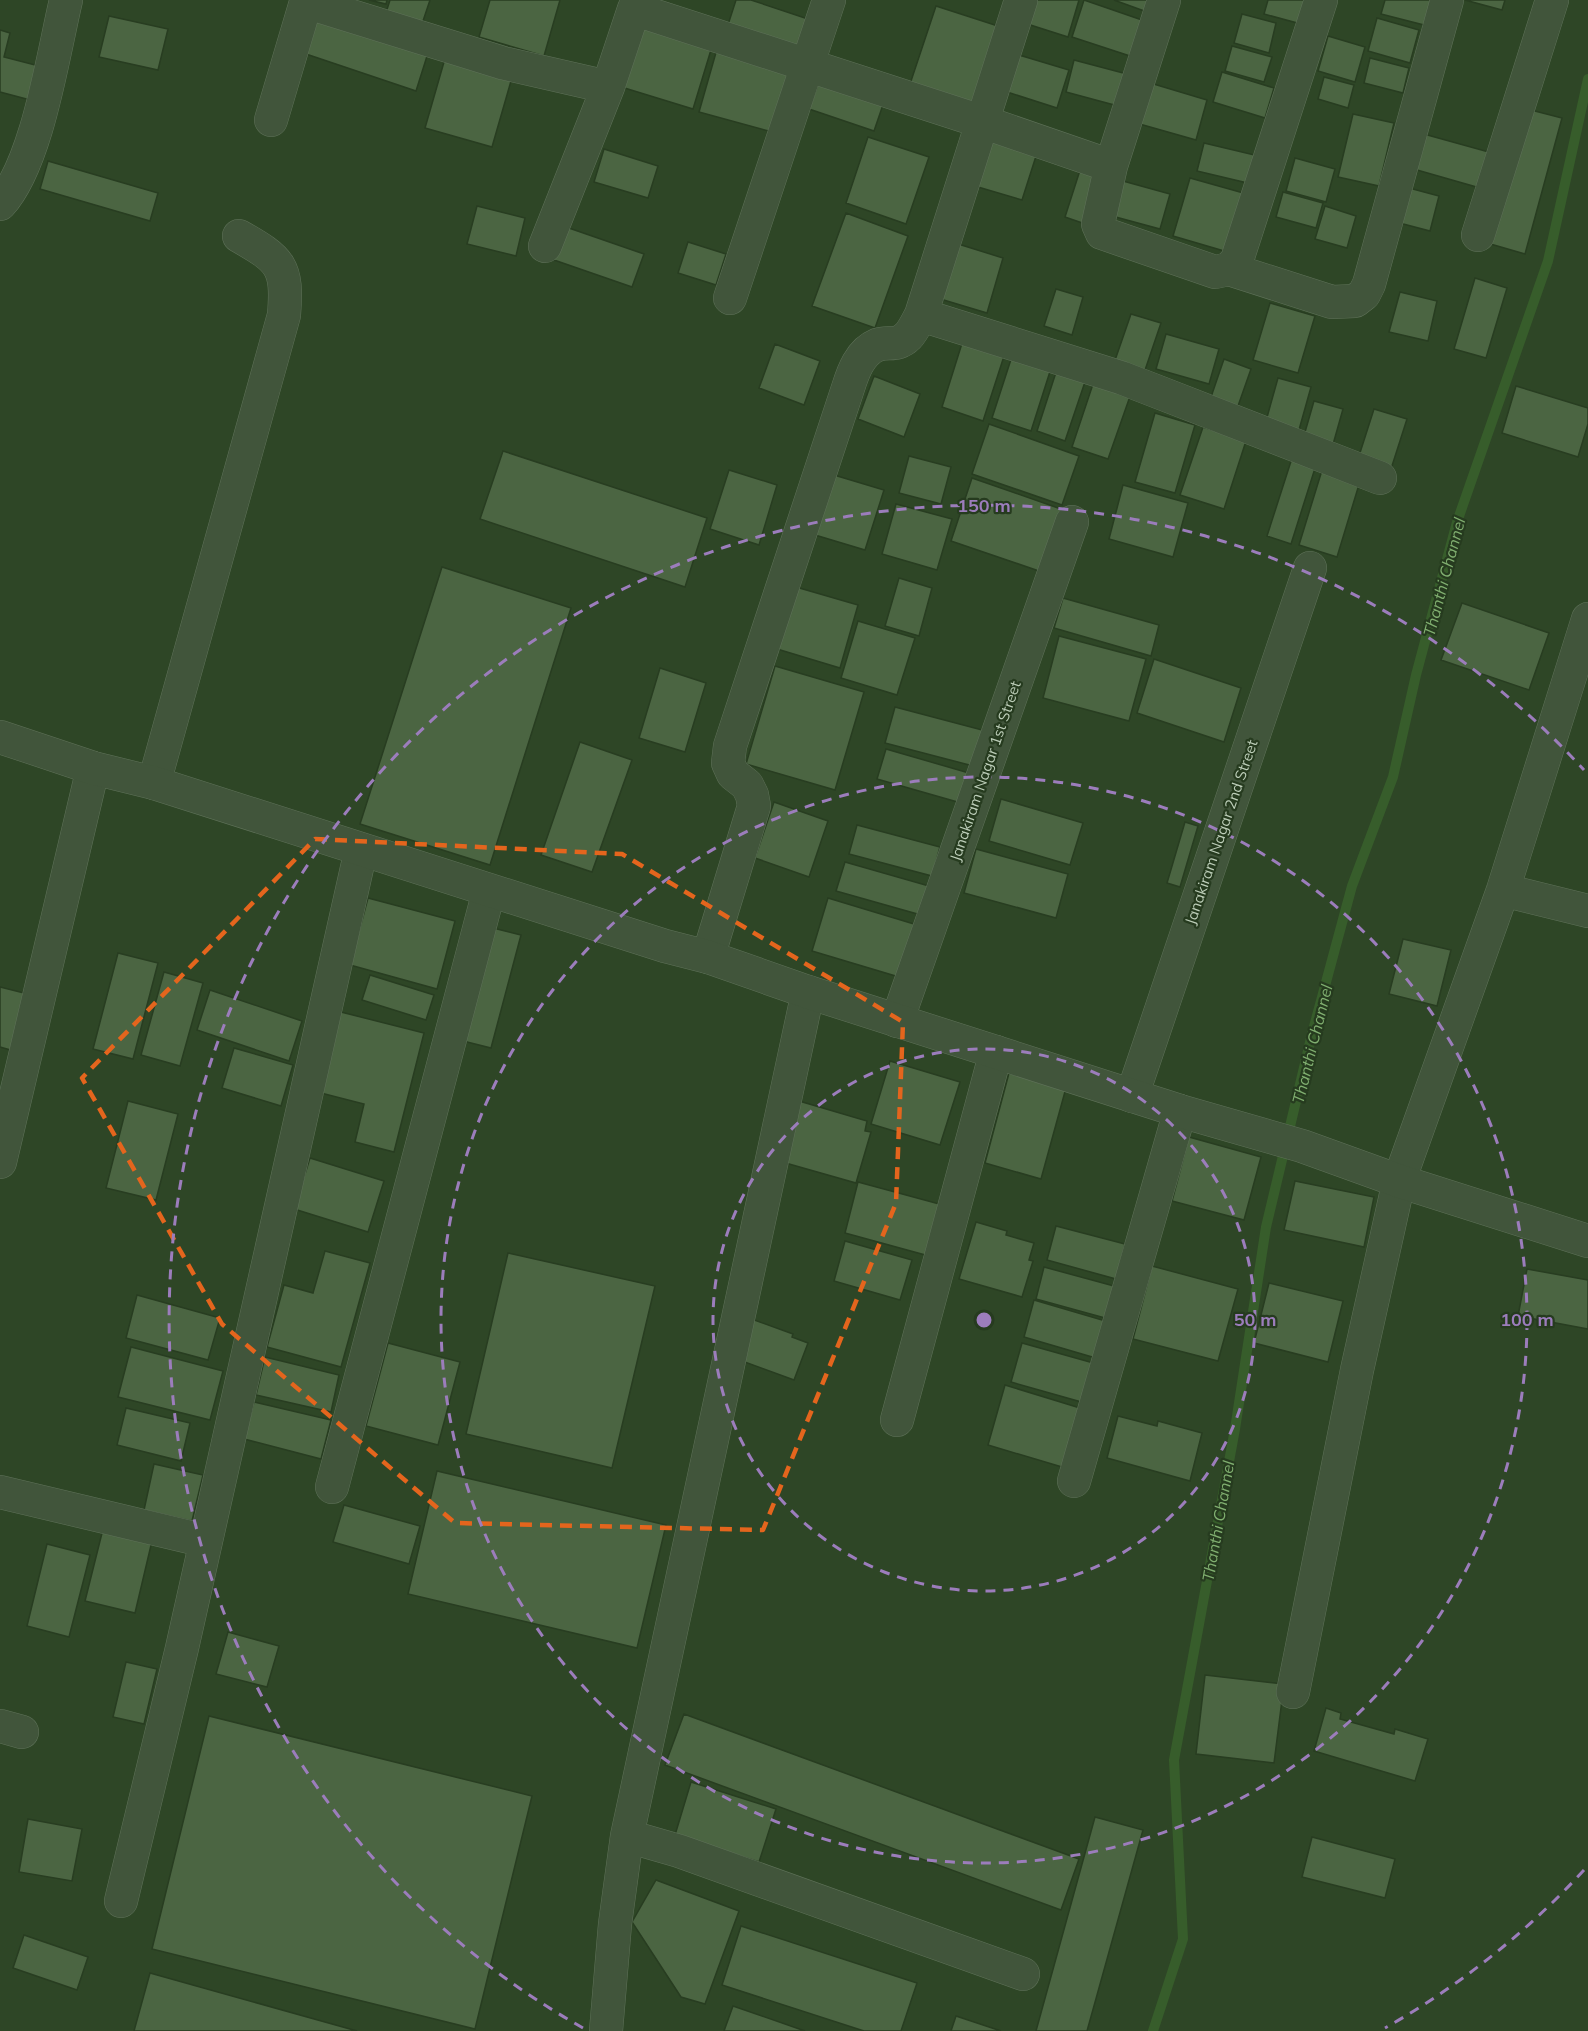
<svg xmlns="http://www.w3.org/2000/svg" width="1588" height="2031" font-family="Mulish,sans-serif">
<rect width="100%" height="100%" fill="#2e4626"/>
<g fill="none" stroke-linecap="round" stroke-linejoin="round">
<!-- stream -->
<path stroke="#375d2b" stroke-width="10" d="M1153,2031L1183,1939L1174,1760L1235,1429L1266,1227L1312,1034L1352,886L1393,777L1416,675L1457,522L1548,261L1588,79"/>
</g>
<!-- building -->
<path fill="#4b6542" stroke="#283d21" stroke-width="1.5" d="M369,0H387L386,4Z
M390,0H430L420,30L384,19Z
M490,0H560L544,56L479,37Z
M736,0H751L811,20L798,58L725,34Z
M1028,0H1079L1068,37L1021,22Z
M1084,0L1142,20L1130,56L1072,37Z
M1114,0H1151L1147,12Z
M1268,0H1307L1301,24L1264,14Z
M1385,0H1431L1424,25L1381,14Z
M1465,0H1505L1502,10Z
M936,6L1001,27L974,109L909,87Z
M1242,14L1276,23L1269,53L1234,43Z
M315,15L428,53L416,91L303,53Z
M109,16L168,29L158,70L99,57Z
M638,18L714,40L693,109L618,86Z
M1377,18L1419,30L1410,63L1368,51Z
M0,30L10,33L4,57L43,67L34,101L0,92Z
M1328,36L1365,47L1355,82L1318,71Z
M1232,46L1272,57L1264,82L1225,71Z
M717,49L794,70L776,133L699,112Z
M446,55L513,74L492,147L425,128Z
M1019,55L1069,70L1057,108L1007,92Z
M1370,58L1409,68L1403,93L1364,83Z
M1074,60L1127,74L1118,106L1066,92Z
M1222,72L1274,88L1265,118L1213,102Z
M822,74L886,96L874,131L809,109Z
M1324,77L1354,85L1348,108L1318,99Z
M1147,82L1207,100L1196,140L1136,123Z
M1523,108L1562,118L1525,254L1487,243Z
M1353,114L1394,123L1379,186L1338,177Z
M1413,131L1496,154L1487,190L1403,166Z
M868,137L929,157L906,224L846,203Z
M992,139L1037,153L1022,200L978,187Z
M1204,143L1263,157L1256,185L1197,171Z
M604,149L658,166L648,198L594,182Z
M1295,158L1335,169L1326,202L1286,191Z
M48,161L158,193L150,221L40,189Z
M1082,164L1106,171L1088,225L1065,217Z
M1190,178L1247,194L1231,253L1173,236Z
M1123,181L1170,194L1160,229L1112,216Z
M1398,185L1439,196L1430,231L1388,220Z
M1283,192L1323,203L1316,228L1276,217Z
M477,206L525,218L516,256L467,244Z
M1325,206L1356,216L1347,248L1315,239Z
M846,213L908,236L875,328L812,306Z
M566,227L644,254L632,287L554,260Z
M688,242L726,254L716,285L678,273Z
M955,243L1003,258L987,313L937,298Z
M1475,278L1507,288L1486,358L1454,349Z
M1056,289L1083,297L1072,335L1044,326Z
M1400,292L1437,301L1428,341L1389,332Z
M1270,303L1315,316L1298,373L1253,360Z
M1131,314L1161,323L1143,376L1113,366Z
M1166,334L1219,349L1209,384L1156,369Z
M964,337L1006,350L983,421L942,407Z
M775,344L820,361L804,405L759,388Z
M1015,347L1054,359L1031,431L992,418Z
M1224,359L1251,369L1238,406L1211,397Z
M1059,363L1088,373L1065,441L1037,431Z
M1097,372L1134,385L1108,459L1072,447Z
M874,376L920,394L904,437L858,419Z
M1278,378L1311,387L1297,437L1264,428Z
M1516,386L1588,408V424L1578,457L1502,433Z
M1314,401L1343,409L1332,448L1303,439Z
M1374,409L1407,419L1391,469L1358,459Z
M1155,413L1195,425L1175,493L1135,482Z
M989,424L1079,456L1062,505L972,474Z
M1203,427L1246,441L1224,509L1180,495Z
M503,451L707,518L685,587L480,519Z
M1293,455L1317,462L1291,544L1267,536Z
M909,456L951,467L941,504L899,493Z
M1323,467L1361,478L1337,557L1299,545Z
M729,470L777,485L759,545L710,529Z
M834,475L884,490L865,550L815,535Z
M972,478L1061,509L1039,571L951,541Z
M1123,485L1188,503L1173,557L1109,539Z
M896,504L952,519L937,570L882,554Z
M442,567L571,608L490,865L360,824Z
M899,578L932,588L919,636L885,626Z
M796,587L858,605L840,668L777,649Z
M1063,598L1159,625L1151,656L1054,628Z
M1462,603L1549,633L1529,690L1441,660Z
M858,621L915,638L897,695L841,678Z
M1059,636L1146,659L1129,721L1043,698Z
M1154,659L1241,688L1224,742L1137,713Z
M775,666L864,692L835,790L746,764Z
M660,668L706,683L685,752L639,738Z
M895,707L986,731L977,767L885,743Z
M580,742L632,760L592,872L541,855Z
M886,749L969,773L961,803L877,779Z
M1001,799L1083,823L1070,865L989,841Z
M774,802L828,821L809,877L755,858Z
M1185,822L1198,826L1180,887L1167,883Z
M857,825L940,847L932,876L849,854Z
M976,849L1068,874L1056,918L964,893Z
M845,862L929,886L921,915L836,891Z
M368,898L455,921L437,989L350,965Z
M828,898L914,924L899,977L812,951Z
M489,927L521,935L491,1048L459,1040Z
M1403,939L1451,950L1437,1006L1389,994Z
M118,953L158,963L133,1059L93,1049Z
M164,972L203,983L180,1066L141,1055Z
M370,975L434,995L426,1020L362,1000Z
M0,987L28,994L14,1051L0,1047Z
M210,990L302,1021L289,1061L197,1030Z
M337,1011L424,1033L394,1152L355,1142L364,1104L317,1092Z
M234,1048L293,1065L281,1106L222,1088Z
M890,1061L960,1082L940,1145L871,1124Z
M1009,1073L1066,1088L1041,1179L985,1163Z
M128,1101L178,1114L156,1200L106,1188Z
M799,1101L867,1121L865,1131L871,1132L856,1183L782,1162Z
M1189,1137L1261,1157L1244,1220L1172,1201Z
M310,1158L384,1181L368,1232L294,1209Z
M1295,1181L1374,1197L1364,1247L1284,1230Z
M858,1182L943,1205L929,1256L845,1233Z
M976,1222L1007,1231L1006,1235L1034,1243L1029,1260L1033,1261L1022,1297L959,1279Z
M1056,1226L1125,1244L1116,1279L1047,1260Z
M845,1241L912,1260L900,1300L834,1281Z
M325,1251L370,1263L341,1367L267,1347L284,1285L313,1293Z
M508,1253L655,1286L612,1468L466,1434Z
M1152,1266L1238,1289L1218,1361L1133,1339Z
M1044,1267L1114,1286L1105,1318L1036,1299Z
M1527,1269L1588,1280V1329L1518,1316Z
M1269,1283L1343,1301L1328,1362L1254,1343Z
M137,1295L220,1318L208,1360L126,1338Z
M1034,1300L1109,1322L1099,1359L1024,1337Z
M746,1317L793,1334L792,1337L808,1343L794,1380L731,1357Z
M388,1343L460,1362L438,1445L366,1426Z
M1022,1343L1097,1364L1085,1403L1011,1382Z
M131,1347L223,1371L210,1420L118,1397Z
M265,1357L339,1375L331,1412L256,1395Z
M1005,1385L1080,1408L1062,1467L988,1445Z
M254,1402L331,1420L321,1459L244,1439Z
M126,1408L190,1423L181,1461L117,1445Z
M1118,1416L1157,1426L1158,1421L1202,1433L1190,1481L1107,1458Z
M154,1464L203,1475L192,1521L144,1510Z
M437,1471L666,1525L637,1648L408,1594Z
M344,1505L420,1526L409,1564L333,1542Z
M103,1529L152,1541L135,1613L85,1601Z
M47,1544L90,1555L69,1637L27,1626Z
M228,1632L279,1646L267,1687L216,1674Z
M126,1662L157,1669L144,1724L113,1717Z
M1205,1675L1284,1684L1274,1763L1196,1754Z
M1326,1708L1341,1713L1340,1719L1394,1734L1395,1729L1428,1739L1415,1781L1314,1751Z
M684,1714L1079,1859L1061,1910L665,1765Z
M209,1716L532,1796L475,2029L152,1949Z
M691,1782L776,1809L759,1862L675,1835Z
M1095,1817L1143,1830L1087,2031H1036Z
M28,1819L82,1829L72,1881L19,1872Z
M1312,1837L1395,1859L1385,1898L1302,1877Z
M656,1880L739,1911L705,2004L681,1997L632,1922Z
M741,1926L917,1983L901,2031H864L722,1985Z
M24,1935L88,1957L77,1990L13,1968Z
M150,1973L357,2031H134Z
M733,2006L805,2031H724Z
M956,2016L1001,2031H951Z"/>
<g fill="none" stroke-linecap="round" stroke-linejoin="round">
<!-- minor casing -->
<g stroke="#5f7259" stroke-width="34">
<path id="minor" d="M1021,0L921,315L1122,378L1380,478
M271,120L306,2L503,63L608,87L634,9L983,122L1111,166L1164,0
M1111,166L1098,224L1102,233L1215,272L1229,269L1237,260L1321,0
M0,204C37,164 53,55 66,0
M1478,235L1552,0
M545,246L608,87
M1229,269L1332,302L1355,301L1364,294L1369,284L1447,0
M730,298L829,0
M154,783L284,315C288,266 281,260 239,236
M1503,890L1588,911
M708,957L754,806L752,795L747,785L733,774L728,763L730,746L848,388C853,372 860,352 877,345C889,341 897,347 908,336C913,331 917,322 921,315
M897,1021L1072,522
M1132,1096L1310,568
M0,1162L93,768
M897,1420L996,1052
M1074,1481L1180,1111
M332,1487L489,891
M0,1492L206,1541
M1293,1692L1357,1370L1399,1181L1503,890L1588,619
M0,1726L22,1732
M627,1836L679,1851L1023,1974
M121,1901L182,1648L361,850
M606,2031L615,1924L627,1836L808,992"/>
</g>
<!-- tertiary casing -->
<g stroke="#5f7259" stroke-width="34">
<path id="tertiary" d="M0,737L93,768L154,783L665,946L708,957L808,992L1180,1111L1302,1146L1399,1181L1588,1241"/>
</g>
<!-- minor -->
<use href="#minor" stroke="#41553b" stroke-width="33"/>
<!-- tertiary -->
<use href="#tertiary" stroke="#41553b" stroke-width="33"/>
</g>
<!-- marked area -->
<path fill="none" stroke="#e4651d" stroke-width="4.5" stroke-dasharray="12 8" stroke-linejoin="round" d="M315,839L622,854L903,1022L896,1203L763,1530L455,1523L222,1324L82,1078Z"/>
<!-- distance rings -->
<g fill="none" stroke="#9c7dbc" stroke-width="3" stroke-dasharray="10 8">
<circle cx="984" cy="1320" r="271"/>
<circle cx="984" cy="1320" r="543"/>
<path d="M1584 1870A814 814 0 0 1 1385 2028M583 2028A814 814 0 1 1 1584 770"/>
</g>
<g text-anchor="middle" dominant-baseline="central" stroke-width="4.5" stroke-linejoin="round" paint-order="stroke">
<!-- street labels -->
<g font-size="15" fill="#bdceb9" stroke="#263b1f">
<text transform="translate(985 771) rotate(-71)">Janakiram Nagar 1st Street</text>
<text transform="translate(1221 832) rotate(-71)">Janakiram Nagar 2nd Street</text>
</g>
<!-- water labels -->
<g font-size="16" font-style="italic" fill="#80af70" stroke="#263b1f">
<text transform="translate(1444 577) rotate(-75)">Thanthi Channel</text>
<text transform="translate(1312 1044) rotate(-76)">Thanthi Channel</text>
<text transform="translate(1218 1521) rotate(-80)">Thanthi Channel</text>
</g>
</g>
<circle cx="984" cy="1320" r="9" fill="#9c7dbc" stroke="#263b1f" stroke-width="3"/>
<g font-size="18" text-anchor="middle" font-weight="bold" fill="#9c7dbc" stroke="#263b1f" stroke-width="4.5" stroke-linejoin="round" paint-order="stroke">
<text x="984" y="512">150 m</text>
<text x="1255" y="1326">50 m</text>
<text x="1527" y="1326">100 m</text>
</g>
</svg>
